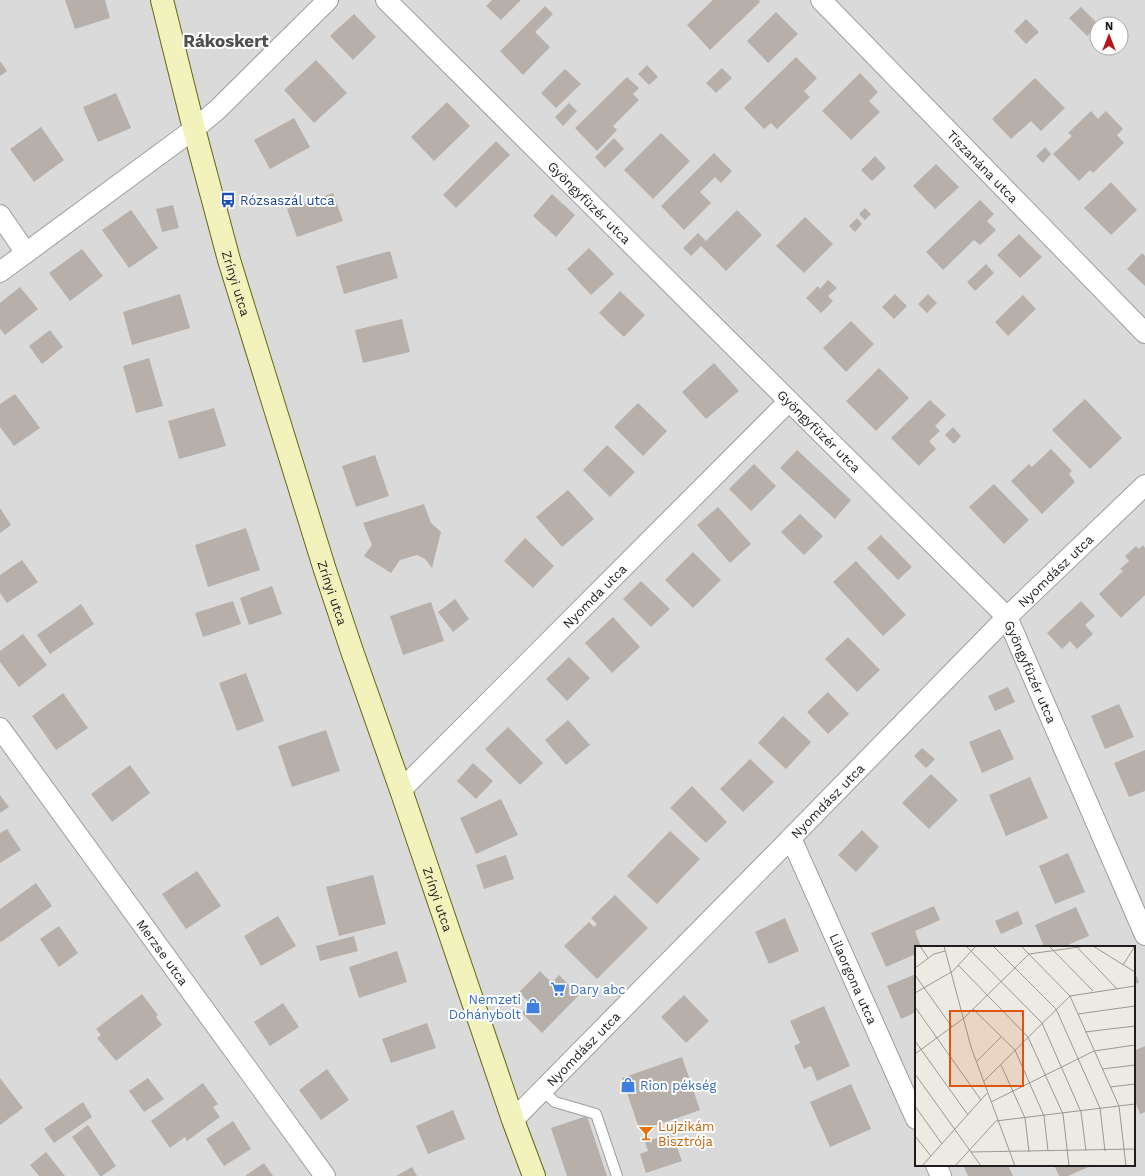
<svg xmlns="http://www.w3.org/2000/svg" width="1145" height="1176" font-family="'Work Sans',sans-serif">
<rect width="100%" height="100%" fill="#edeae4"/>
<!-- residential -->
<path fill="#dbdada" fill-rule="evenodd" d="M0,0H1145V1176H0ZM1097,24H1121V48H1097ZM916,947H1134V1165H916Z"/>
<!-- building -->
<path fill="#b6afaa" d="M65,0H105L110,18L75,29Z
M492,0H521L501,20L486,6Z
M713,0H759L760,2L710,50L687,25Z
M545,6L553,14L535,32L550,47L523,75L500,51Z
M1081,7L1098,24H1097V26L1087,36L1069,18Z
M776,12L798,34L768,63L747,41Z
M354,14L376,37L353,60L330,36Z
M1026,19L1039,32L1026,44L1014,31Z
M796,57L817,78L804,91L810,97L777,129L771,123L764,129L744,108Z
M316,60L347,93L314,123L284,90Z
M0,61L7,71L0,76Z
M647,65L658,77L649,85L638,74Z
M722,68L732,78L716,93L706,83Z
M565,69L581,84L556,108L541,93Z
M860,73L878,92L869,101L880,112L851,140L822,111Z
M627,77L639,88L633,94L639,100L613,126L617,130L597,151L575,128Z
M1035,78L1065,108L1041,131L1031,121L1011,139L992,119Z
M116,93L131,128L98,142L83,107Z
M447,102L470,126L434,161L411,137Z
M569,103L577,111L563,126L555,117Z
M1091,111L1098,119L1106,111L1123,129L1117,135L1124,143L1093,173L1090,170L1079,181L1053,154L1072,136L1068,133Z
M294,118L310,147L270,169L254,140Z
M41,127L64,160L34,182L10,149Z
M661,133L690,161L653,199L624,170Z
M614,138L624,149L605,168L595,157Z
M496,141L510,155L456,208L443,195Z
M1045,147L1051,154L1043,163L1036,156Z
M714,153L732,171L721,183L715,177L700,192L711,203L684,230L661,206Z
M875,156L886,168L872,181L861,170Z
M936,164L959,187L935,209L913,186Z
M1111,182L1137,210L1111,235L1084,208Z
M333,193L343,221L297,237L287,209Z
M552,194L575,215L556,237L533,216Z
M980,200L994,214L987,221L996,230L980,245L974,240L943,270L926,252Z
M173,205L179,228L162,232L156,209Z
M865,208L871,214L865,220L859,214Z
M131,210L158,248L129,268L102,230Z
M737,210L762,235L726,271L701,246L691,256L683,248L698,233L706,241Z
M805,217L833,244L804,273L776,246Z
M857,218L862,224L855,232L849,226Z
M1019,234L1042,257L1020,278L997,255Z
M589,248L614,274L591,295L567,269Z
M82,249L103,276L70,301L49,273Z
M390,251L398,278L344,294L336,266Z
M1142,253L1145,256V286L1127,269Z
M986,264L994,273L975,291L967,282Z
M828,280L837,288L828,296L833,301L821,313L806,298L818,286L820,289Z
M20,287L38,309L5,335L0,329V303Z
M620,291L645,315L624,337L599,313Z
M180,294L190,328L132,345L123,312Z
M895,294L907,306L894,319L882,307Z
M928,294L937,303L927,313L918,304Z
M1023,295L1036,309L1008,336L995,322Z
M402,319L410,352L363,363L355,330Z
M851,321L874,344L846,372L823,348Z
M50,330L63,347L42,364L29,346Z
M149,358L163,406L136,413L123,366Z
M714,363L739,391L706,419L682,392Z
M879,368L909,398L876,431L846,401Z
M15,394L40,428L14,446L0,427V404Z
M1085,399L1122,438L1090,469L1052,430Z
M930,400L946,415L935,426L940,431L929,441L936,449L919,466L891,438Z
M638,403L667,431L643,456L614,427Z
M214,408L226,446L179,459L168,421Z
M953,427L961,436L954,444L945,435Z
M607,445L635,472L610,497L583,470Z
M1051,449L1072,471L1069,474L1075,482L1042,514L1011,481L1029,464L1032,467Z
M797,450L851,500L835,519L780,468Z
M375,455L389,496L356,507L342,466Z
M754,464L776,486L751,511L729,489Z
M994,484L1029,520L1004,544L969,507Z
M568,490L594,519L562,547L536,517Z
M424,504L431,523L441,532L432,568L425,559L417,555L400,560L391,573L364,556L372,545L363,523Z
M718,507L751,544L730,563L697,525Z
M0,508L11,525L0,533Z
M800,514L823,536L804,555L781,532Z
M246,528L260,570L208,587L195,545Z
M881,535L912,567L898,580L867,548Z
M525,538L554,566L533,588L504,561Z
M1143,545L1145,548V595L1121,618L1099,594L1123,571L1120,569L1129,561L1125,556L1136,546L1139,549Z
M693,552L721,580L693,608L665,580Z
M22,560L38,582L7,603L0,593V575Z
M856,561L906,615L883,636L833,582Z
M641,581L670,609L651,627L623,599Z
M272,586L282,614L249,625L240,598Z
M455,599L469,619L453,632L438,612Z
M233,601L241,624L203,637L195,613Z
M1081,601L1095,616L1085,625L1093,634L1077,649L1070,641L1062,649L1047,633Z
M431,602L444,641L403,655L390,616Z
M81,604L94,624L50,654L37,635Z
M613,617L640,647L612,673L585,643Z
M23,634L47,665L19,687L0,662V651Z
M848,637L880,670L857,692L825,659Z
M569,657L590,678L567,701L546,679Z
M246,673L264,721L237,731L219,683Z
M1008,687L1015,702L995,711L988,696Z
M828,692L849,714L828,734L807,712Z
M63,693L88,728L56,750L32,716Z
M1119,704L1134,737L1105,749L1091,716Z
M783,716L811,742L786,769L758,743Z
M568,720L590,745L566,765L545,740Z
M508,727L543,763L520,785L485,749Z
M1000,729L1014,759L982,773L969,742Z
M326,730L340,771L292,787L278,746Z
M922,748L935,759L926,768L914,756Z
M1145,750V791L1129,797L1114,763Z
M750,759L774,782L743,812L720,789Z
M473,763L493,781L476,799L457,781Z
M130,765L150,793L112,822L91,794Z
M931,774L958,800L929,829L902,803Z
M1030,777L1048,818L1006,836L989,795Z
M692,786L727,822L706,843L670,808Z
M0,795L9,807L0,813Z
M501,799L518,835L476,854L460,818Z
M7,829L21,850L0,863V833Z
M862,830L879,847L856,872L838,855Z
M670,831L700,859L657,904L627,876Z
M1068,853L1085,892L1055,904L1039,866Z
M506,855L514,879L484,889L476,865Z
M197,871L221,906L186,929L162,894Z
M373,875L386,924L339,936L326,887Z
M36,883L52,906L1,942L0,941V909Z
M615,895L648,928L597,979L564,946L589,922L594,927L597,924L591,918Z
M934,906L940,920L915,931L921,947H916V954L886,967L871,933Z
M1076,907L1089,936L1063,947H1044L1035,925Z
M1018,911L1023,924L1001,934L995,921Z
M278,916L296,946L261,966L244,936Z
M785,918L799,951L769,964L755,932Z
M59,926L78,953L59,967L40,939Z
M354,936L358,951L320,961L316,946Z
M397,951L407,982L359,998L349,967Z
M1134,970L1139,982L1134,985Z
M540,971L552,983L559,975L579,995L542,1033L522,1013L531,1004L519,992Z
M916,974V1012L901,1019L887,986Z
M142,994L158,1015L156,1017L162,1025L116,1061L97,1038L101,1035L96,1029Z
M684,995L709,1021L686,1043L661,1017Z
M283,1003L299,1027L270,1046L254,1022Z
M824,1006L850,1066L817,1081L811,1066L804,1069L794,1046L800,1043L790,1021Z
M427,1023L436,1048L391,1063L382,1039Z
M1145,1046V1112L1140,1114L1134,1099V1051Z
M682,1057L700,1110L640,1131L622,1078Z
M327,1069L349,1100L321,1120L299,1090Z
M0,1078L23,1108L0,1125Z
M148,1078L164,1099L144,1112L129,1091Z
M203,1083L218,1104L213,1107L220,1117L187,1141L185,1137L170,1148L151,1121Z
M851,1084L871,1129L830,1147L810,1102Z
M83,1102L92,1117L54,1143L44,1129Z
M453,1110L465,1139L428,1154L416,1126Z
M587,1116L607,1176H567L551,1128Z
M233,1121L251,1149L224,1166L206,1139Z
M88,1125L116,1166L102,1176H100L72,1137Z
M672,1133L682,1161L646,1173L640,1154L648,1151L645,1142Z
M46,1152L65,1176H39L30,1165Z
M264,1163L273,1176H245Z
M963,1165H1008L1013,1176H968Z
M1054,1165H1093L1068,1176H1059Z
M412,1167L417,1176H396Z"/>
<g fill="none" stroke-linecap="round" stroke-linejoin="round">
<!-- lane casing -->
<g stroke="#9e9e9e" stroke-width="12">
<path id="lane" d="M543,1091L555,1102L596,1114L617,1176"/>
</g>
<!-- street casing -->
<g stroke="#9e9e9e" stroke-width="22">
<g id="street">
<path id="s1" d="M386,0L789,401L1007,617L1145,935"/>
<path id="s2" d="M821,0L1145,333"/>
<path d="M0,215L26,253"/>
<path d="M0,272L194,129L217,110L328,0"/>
<path id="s3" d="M0,728L325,1176"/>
<path id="s4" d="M401,790L789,401"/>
<path id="s5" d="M791,838L916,1119"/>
<path id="s6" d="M513,1120L791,838L1007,617L1145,485"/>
<path d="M936,1165L941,1176"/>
</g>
</g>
<!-- secondary casing -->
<g stroke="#636810" stroke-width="24">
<g id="secondary">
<path id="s7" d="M162,0L194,129L229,260L325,570L352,651L401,790L513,1120L534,1176"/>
</g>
</g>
<!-- lane -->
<use href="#lane" stroke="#fff" stroke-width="10"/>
<!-- street -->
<use href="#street" stroke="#fff" stroke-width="20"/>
<!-- secondary -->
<use href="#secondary" stroke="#f2f2bd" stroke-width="22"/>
</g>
<!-- icons -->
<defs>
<g id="bus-bare" transform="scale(1.2)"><path d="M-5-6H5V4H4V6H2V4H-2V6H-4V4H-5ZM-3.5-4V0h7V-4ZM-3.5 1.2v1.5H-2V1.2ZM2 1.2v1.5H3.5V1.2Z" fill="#1a4fb4" stroke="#fff" stroke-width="2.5" paint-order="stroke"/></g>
<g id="supermarket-bare" transform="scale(1.2)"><path d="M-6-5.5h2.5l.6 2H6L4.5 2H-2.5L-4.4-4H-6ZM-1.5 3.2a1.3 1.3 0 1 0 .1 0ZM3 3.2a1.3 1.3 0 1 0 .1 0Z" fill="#3f7fe0" stroke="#fff" stroke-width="2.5" paint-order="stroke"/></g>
<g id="shop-bare" transform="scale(1.2)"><path d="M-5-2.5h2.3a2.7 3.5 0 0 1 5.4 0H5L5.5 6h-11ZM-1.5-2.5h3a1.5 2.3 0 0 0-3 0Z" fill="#3f7fe0" stroke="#fff" stroke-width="2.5" paint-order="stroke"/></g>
<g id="bar-bare" transform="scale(1.2)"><path d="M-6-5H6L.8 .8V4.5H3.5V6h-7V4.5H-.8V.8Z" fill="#e8710a" stroke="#fff" stroke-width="2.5" paint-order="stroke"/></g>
</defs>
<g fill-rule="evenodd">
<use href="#bus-bare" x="228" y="200"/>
<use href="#supermarket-bare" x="558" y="989"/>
<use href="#shop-bare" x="533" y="1006"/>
<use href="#shop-bare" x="628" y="1085"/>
<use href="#bar-bare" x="646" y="1133"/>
</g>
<g text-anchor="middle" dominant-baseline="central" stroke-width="4" stroke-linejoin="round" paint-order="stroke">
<!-- street labels -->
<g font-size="13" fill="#1d1d1d" stroke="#fff">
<text stroke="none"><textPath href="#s2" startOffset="232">Tiszanána utca</textPath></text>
<text stroke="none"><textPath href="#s1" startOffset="287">Gyöngyfüzér utca</textPath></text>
<text stroke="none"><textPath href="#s7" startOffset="293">Zrínyi utca</textPath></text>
<text stroke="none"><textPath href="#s1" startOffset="611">Gyöngyfüzér utca</textPath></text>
<text stroke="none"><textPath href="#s6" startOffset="772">Nyomdász utca</textPath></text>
<text stroke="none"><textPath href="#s7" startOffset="617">Zrínyi utca</textPath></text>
<text stroke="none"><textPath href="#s4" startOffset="274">Nyomda utca</textPath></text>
<text stroke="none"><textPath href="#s1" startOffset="935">Gyöngyfüzér utca</textPath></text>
<text stroke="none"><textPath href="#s6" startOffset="448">Nyomdász utca</textPath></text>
<text stroke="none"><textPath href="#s7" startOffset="941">Zrínyi utca</textPath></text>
<text stroke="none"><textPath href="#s3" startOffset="277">Merzse utca</textPath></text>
<text stroke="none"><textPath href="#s5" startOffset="154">Lilaorgona utca</textPath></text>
<text stroke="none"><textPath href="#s6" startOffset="100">Nyomdász utca</textPath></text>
</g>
<!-- transit labels -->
<g font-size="13" fill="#164399" stroke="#fff" text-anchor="start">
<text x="240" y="200">Rózsaszál utca</text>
</g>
<!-- shop labels -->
<g font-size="13" fill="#366cbe" stroke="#fff" text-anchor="start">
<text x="570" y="989">Dary abc</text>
<text x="521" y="999" text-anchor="end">Nemzeti<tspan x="521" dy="15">Dohánybolt</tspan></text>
<text x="640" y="1085">Rion pékség</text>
</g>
<!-- food labels -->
<g font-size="13" fill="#c56008" stroke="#fff" text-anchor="start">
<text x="658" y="1126">Lujzikám<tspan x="658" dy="15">Bisztrója</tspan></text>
</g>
<!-- district labels -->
<g font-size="17" font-weight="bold" fill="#505050" stroke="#fff">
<text x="226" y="41">Rákoskert</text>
</g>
</g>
<!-- overview -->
<g transform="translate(915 946)">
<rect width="220" height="220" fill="#edeae4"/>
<path fill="none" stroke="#9a9894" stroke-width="1" d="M5,0L13,12M29,0L56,101L100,220M51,0L127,77L166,166L171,205M78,0L141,63L185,162L190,205M106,0L155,50L204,160L211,220M134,0L178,45M178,0L220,26M162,1L202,43M43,19L113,91L148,168L154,220M208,19L220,0M0,22L19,8L30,5M0,29L37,81M0,47L38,25L61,0M0,61L66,154M58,63L100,104L129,170L133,205M163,68L220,60M170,86L220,80M0,95L53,169M0,108L49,72L114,8L171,0M62,115L86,91M86,119L110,172L114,206M187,123L220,119M0,128L66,220M69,135L155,50L220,40M195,141L220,138M76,156L179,105L220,99M0,160L27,198M0,190L16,210M56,206L220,203M7,220L72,147M40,220L81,175L220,158"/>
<path fill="#de560d" fill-opacity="0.15" stroke="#de560d" stroke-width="2" d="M35,65H108V140H35Z"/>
<rect width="220" height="220" fill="none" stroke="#1d1d1d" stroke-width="2"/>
</g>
<!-- north arrow -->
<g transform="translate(1109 36)"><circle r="19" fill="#ffffff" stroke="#a5a5a5"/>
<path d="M0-3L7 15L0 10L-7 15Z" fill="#b6151c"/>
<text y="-6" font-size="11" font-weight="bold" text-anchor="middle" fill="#1d1d1d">N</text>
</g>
</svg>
